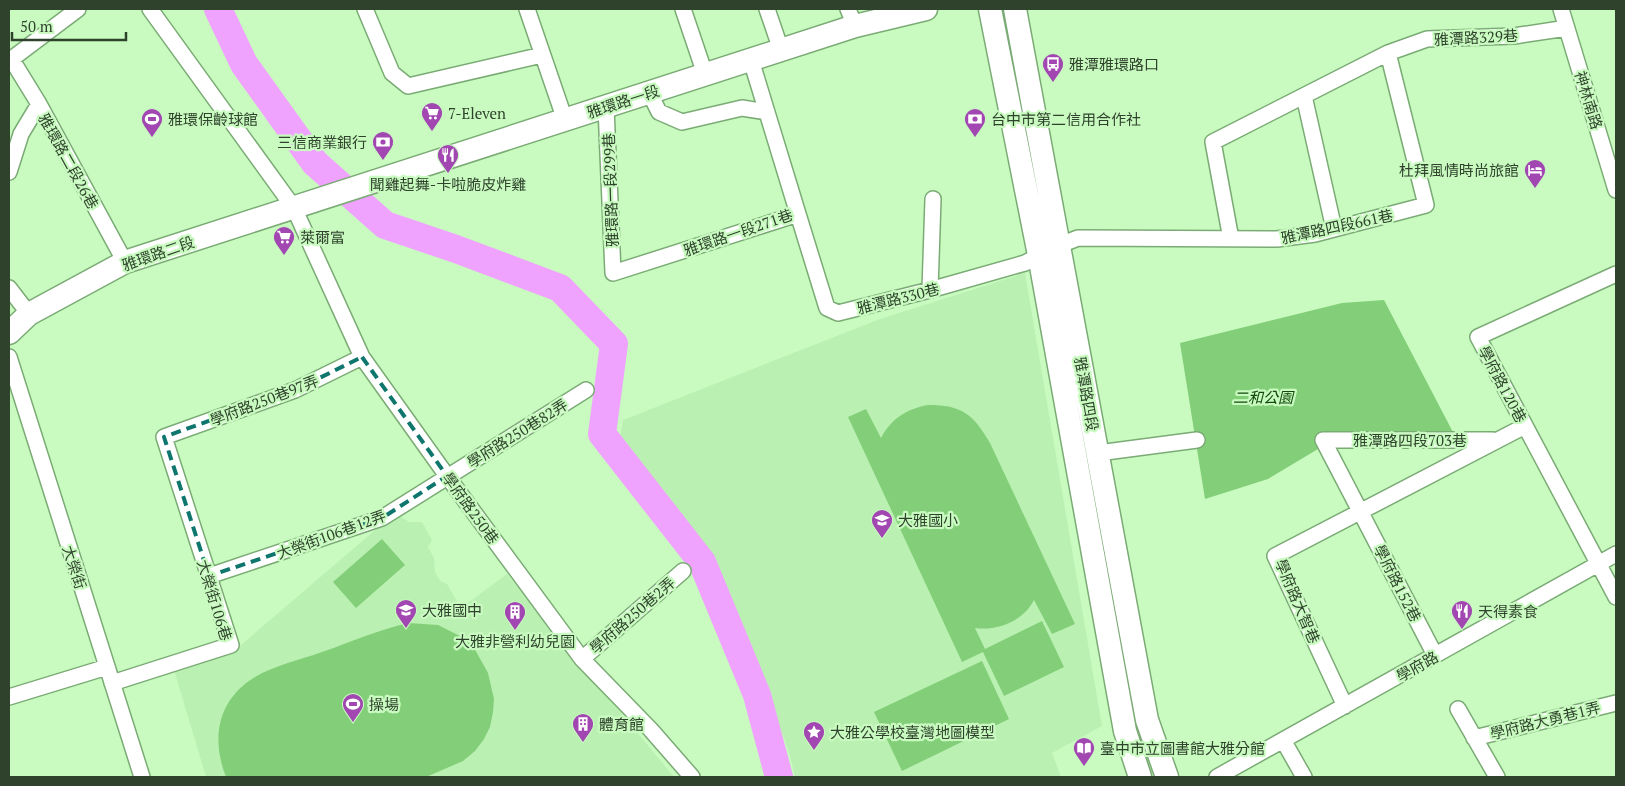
<svg xmlns="http://www.w3.org/2000/svg" width="1625" height="786" font-family="'PT Serif','Noto Sans TC',serif">
<rect width="100%" height="100%" fill="#c9fbc1"/>
<!-- built -->
<path fill="#baf1b2" d="M1025,273L1102,726L1052,753L1061,777H795L789,752L754,657L742,638L709,563L677,515L619,442L623,420L880,319Z
M395,513L409,522H422L432,540L428,547L434,558L435,572L440,581L447,584L461,608L507,574L674,777H206L174,670L234,651Z"/>
<!-- green -->
<path fill="#83ce79" d="M1384,300L1455,436L1338,437L1268,479L1205,499L1180,343L1342,303Z
M928,405C962,405 973,414 990,443L1075,624L1052,634L1034,600C1023,621 998,631 975,628L985,649L1042,621L1064,667L1004,696L983,652L962,662L848,417L866,409L881,438C891,419 906,409 928,405Z
M382,539L405,565L356,608L333,582Z
M409,623L438,625L462,637L473,646L488,673L494,699L493,712L490,727L484,739L475,751L463,761L426,777H226C211,739 217,700 255,677C275,665 300,660 322,652C351,642 380,629 409,623Z
M982,661L1009,719L902,771L874,712Z"/>
<g fill="none" stroke-linecap="round" stroke-linejoin="round">
<!-- river -->
<path stroke="#f0a3fe" stroke-width="28" d="M218,9L244,64L315,163L385,225L456,249L560,288L614,344L602,434L702,562L757,695L779,777"/>
<!-- street casing -->
<g stroke="#7bab75" stroke-width="18">
<path id="street" d="M150,9L294,208L362,357L447,476L582,659L651,730L692,777
M365,9L392,73L408,86L542,55
M527,9L565,120
M683,9L705,74
M767,9L781,50
M848,9L855,26
M1561,9L1616,190
M12,60L39,104L125,262
M9,61L78,9
M649,92L659,112L682,122L742,108L767,112
M1304,96L1334,229
M606,107L613,273L798,214L751,60
M9,172L21,134L39,104
M798,214L827,308L838,313L930,290L1025,263L1060,245L1078,238L1277,239L1315,234L1426,205L1388,53
M1231,239L1213,142L1388,53L1427,39L1514,36L1567,28
M1616,274L1478,337L1616,597
M9,288L29,314
M930,290L933,199
M9,357L142,777
M1098,453L1197,440
M209,576L382,518L586,390
M1435,655L1323,440H1493
M582,659L683,571
M112,683L231,645L164,437L295,390L362,357
M9,697L107,667
M1345,706L1275,556L1525,426
M1458,709L1497,777
M1474,738L1616,703
M1283,740L1304,777
M1217,777L1616,554"/>
</g>
<!-- secondary casing -->
<g stroke="#7bab75" stroke-width="25">
<path id="secondary" d="M990,9L1039,255L1125,731L1140,777
M1015,9L1147,720L1167,777
M9,333L29,314L125,262L855,26L926,9"/>
</g>
<!-- street -->
<use href="#street" stroke="#fff" stroke-width="15"/>
<!-- secondary -->
<use href="#secondary" stroke="#fff" stroke-width="22"/>
</g>
<!-- marked area -->
<path fill="none" stroke="#0f766e" stroke-width="4" stroke-dasharray="10 6" stroke-linejoin="round" d="M362,357L447,476L382,518L209,576L164,437L295,390Z"/>
<!-- icons -->
<defs>
<g id="bus-pin" transform="scale(1.125)"><path d="M0 17L-7.5 6A9.5 9.5 0 1 1 7.5 6Z" fill="#a247b2" stroke="#c9fbc1"/><path d="M-5-6H5V4H4V6H2V4H-2V6H-4V4H-5ZM-3.5-4V0h7V-4ZM-3.5 1.2v1.5H-2V1.2ZM2 1.2v1.5H3.5V1.2Z" fill="#fff"/></g>
<g id="supermarket-pin" transform="scale(1.125)"><path d="M0 17L-7.5 6A9.5 9.5 0 1 1 7.5 6Z" fill="#a247b2" stroke="#c9fbc1"/><path d="M-6-5.5h2.5l.6 2H6L4.5 2H-2.5L-4.4-4H-6ZM-1.5 3.2a1.3 1.3 0 1 0 .1 0ZM3 3.2a1.3 1.3 0 1 0 .1 0Z" fill="#fff"/></g>
<g id="stadium-pin" transform="scale(1.125)"><path d="M0 17L-7.5 6A9.5 9.5 0 1 1 7.5 6Z" fill="#a247b2" stroke="#c9fbc1"/><path d="M0-5a6.5 5 0 1 0 0 10a6.5 5 0 1 0 0-10ZM-3.5-1.8h7v3.6h-7Z" fill="#fff"/></g>
<g id="bank-pin" transform="scale(1.125)"><path d="M0 17L-7.5 6A9.5 9.5 0 1 1 7.5 6Z" fill="#a247b2" stroke="#c9fbc1"/><path d="M-6-4H6V4H-6ZM0-2.3a2.3 2.3 0 1 0 0 4.6a2.3 2.3 0 1 0 0-4.6Z" fill="#fff"/></g>
<g id="restaurant-pin" transform="scale(1.125)"><path d="M0 17L-7.5 6A9.5 9.5 0 1 1 7.5 6Z" fill="#a247b2" stroke="#c9fbc1"/><path d="M-5-6h1v4h1v-4h1v4h1v-4h1v5L-1.5 .5V6h-2V.5L-5-1ZM5-6V6H3V1.5H1.5Q1.5-4 5-6Z" fill="#fff"/></g>
<g id="hotel-pin" transform="scale(1.125)"><path d="M0 17L-7.5 6A9.5 9.5 0 1 1 7.5 6Z" fill="#a247b2" stroke="#c9fbc1"/><path d="M-6-4.5h1.5V1H6V5H4.5V3h-9V5H-6ZM-4 0a1.8 1.8 0 1 1 3.6 0ZM.5 0V-2.5h3Q6-2.5 6 0Z" fill="#fff"/></g>
<g id="school-pin" transform="scale(1.125)"><path d="M0 17L-7.5 6A9.5 9.5 0 1 1 7.5 6Z" fill="#a247b2" stroke="#c9fbc1"/><path d="M0-5L7-2L0 1L-7-2ZM-4 1L0 2.5L4 1V4Q0 6-4 4Z" fill="#fff"/></g>
<g id="building-pin" transform="scale(1.125)"><path d="M0 17L-7.5 6A9.5 9.5 0 1 1 7.5 6Z" fill="#a247b2" stroke="#c9fbc1"/><path d="M-4-6H4V6H1V3H-1V6H-4ZM-2.5-4.3h1.7v1.8h-1.7ZM.8-4.3h1.7v1.8H.8ZM-2.5-1h1.7V.8h-1.7ZM.8-1h1.7V.8H.8Z" fill="#fff"/></g>
<g id="sight-pin" transform="scale(1.125)"><path d="M0 17L-7.5 6A9.5 9.5 0 1 1 7.5 6Z" fill="#a247b2" stroke="#c9fbc1"/><path d="M0-6L1.8-2.2L6-1.7L2.9 1.2L3.7 5.4L0 3.3L-3.7 5.4L-2.9 1.2L-6-1.7L-1.8-2.2Z" fill="#fff"/></g>
<g id="library-pin" transform="scale(1.125)"><path d="M0 17L-7.5 6A9.5 9.5 0 1 1 7.5 6Z" fill="#a247b2" stroke="#c9fbc1"/><path d="M-6-4Q-3-5.5-.7-3.5V5Q-3 3-6 4ZM6-4Q3-5.5 .7-3.5V5Q3 3 6 4Z" fill="#fff"/></g>
</defs>
<g fill-rule="evenodd">
<use href="#bus-pin" x="1053" y="64"/>
<use href="#supermarket-pin" x="432" y="113"/>
<use href="#stadium-pin" x="152" y="119"/>
<use href="#bank-pin" x="975" y="119"/>
<use href="#bank-pin" x="383" y="142"/>
<use href="#restaurant-pin" x="448" y="155"/>
<use href="#hotel-pin" x="1535" y="170"/>
<use href="#supermarket-pin" x="284" y="237"/>
<use href="#school-pin" x="882" y="520"/>
<use href="#school-pin" x="406" y="610"/>
<use href="#restaurant-pin" x="1462" y="611"/>
<use href="#building-pin" x="515" y="612"/>
<use href="#stadium-pin" x="353" y="704"/>
<use href="#building-pin" x="583" y="724"/>
<use href="#sight-pin" x="814" y="732"/>
<use href="#library-pin" x="1084" y="748"/>
</g>
<g text-anchor="middle" dominant-baseline="central" stroke-width="4.5" stroke-linejoin="round" paint-order="stroke">
<!-- street labels -->
<g font-size="15" fill="#2f432c" stroke="#c9fbc1">
<text transform="translate(1476 37) rotate(-3)">雅潭路329巷</text>
<text transform="translate(1589 100) rotate(73)">神林南路</text>
<text transform="translate(623 101) rotate(-18)">雅環路一段</text>
<text transform="translate(69 161) rotate(61)">雅環路二段26巷</text>
<text transform="translate(610 190) rotate(-92)">雅環路一段299巷</text>
<text transform="translate(1337 226) rotate(-12)">雅潭路四段661巷</text>
<text transform="translate(738 232) rotate(-19)">雅環路一段271巷</text>
<text transform="translate(158 253) rotate(-19)">雅環路二段</text>
<text transform="translate(898 298) rotate(-14)">雅潭路330巷</text>
<text transform="translate(1503 384) rotate(62)">學府路120巷</text>
<text transform="translate(1087 394) rotate(80)">雅潭路四段</text>
<text transform="translate(264 400) rotate(-21)">學府路250巷97弄</text>
<text transform="translate(517 433) rotate(-32)">學府路250巷82弄</text>
<text x="1410" y="440">雅潭路四段703巷</text>
<text transform="translate(471 508) rotate(54)">學府路250巷</text>
<text transform="translate(331 534) rotate(-20)">大榮街106巷12弄</text>
<text transform="translate(75 567) rotate(72)">大榮街</text>
<text transform="translate(1398 583) rotate(63)">學府路152巷</text>
<text transform="translate(215 600) rotate(73)">大榮街106巷</text>
<text transform="translate(1298 601) rotate(67)">學府路大智巷</text>
<text transform="translate(632 615) rotate(-41)">學府路250巷2弄</text>
<text transform="translate(1417 666) rotate(-29)">學府路</text>
<text transform="translate(1545 720) rotate(-14)">學府路大勇巷1弄</text>
</g>
<!-- poi labels -->
<g font-size="15" fill="#2f432c" stroke="#c9fbc1" text-anchor="start">
<text x="1069" y="64">雅潭雅環路口</text>
<text x="448" y="113">7-Eleven</text>
<text x="168" y="119">雅環保齡球館</text>
<text x="991" y="119">台中市第二信用合作社</text>
<text x="367" y="142" text-anchor="end">三信商業銀行</text>
<text x="1519" y="170" text-anchor="end">杜拜風情時尚旅館</text>
<text x="448" y="184" text-anchor="middle">聞雞起舞-卡啦脆皮炸雞</text>
<text x="300" y="237">萊爾富</text>
<text x="898" y="520">大雅國小</text>
<text x="422" y="610">大雅國中</text>
<text x="1478" y="611">天得素食</text>
<text x="515" y="641" text-anchor="middle">大雅非營利幼兒園</text>
<text x="369" y="704">操場</text>
<text x="599" y="724">體育館</text>
<text x="830" y="732">大雅公學校臺灣地圖模型</text>
<text x="1100" y="748">臺中市立圖書館大雅分館</text>
</g>
<!-- park labels -->
<g font-size="15" font-style="italic" fill="#134a0c" stroke="#c9fbc1">
<text x="1263" y="397">二和公園</text>
</g>
</g>
<!-- border -->
<rect width="1625" height="786" fill="none" stroke="#2f432c" stroke-width="20"/>
<!-- scale -->
<path d="M12 32v8h114v-8" fill="none" stroke="#2f432c" stroke-width="2.5"/>
<text x="20" y="32" font-size="15" fill="#2f432c" stroke="#c9fbc1" stroke-width="4" paint-order="stroke">50 m</text>
</svg>
